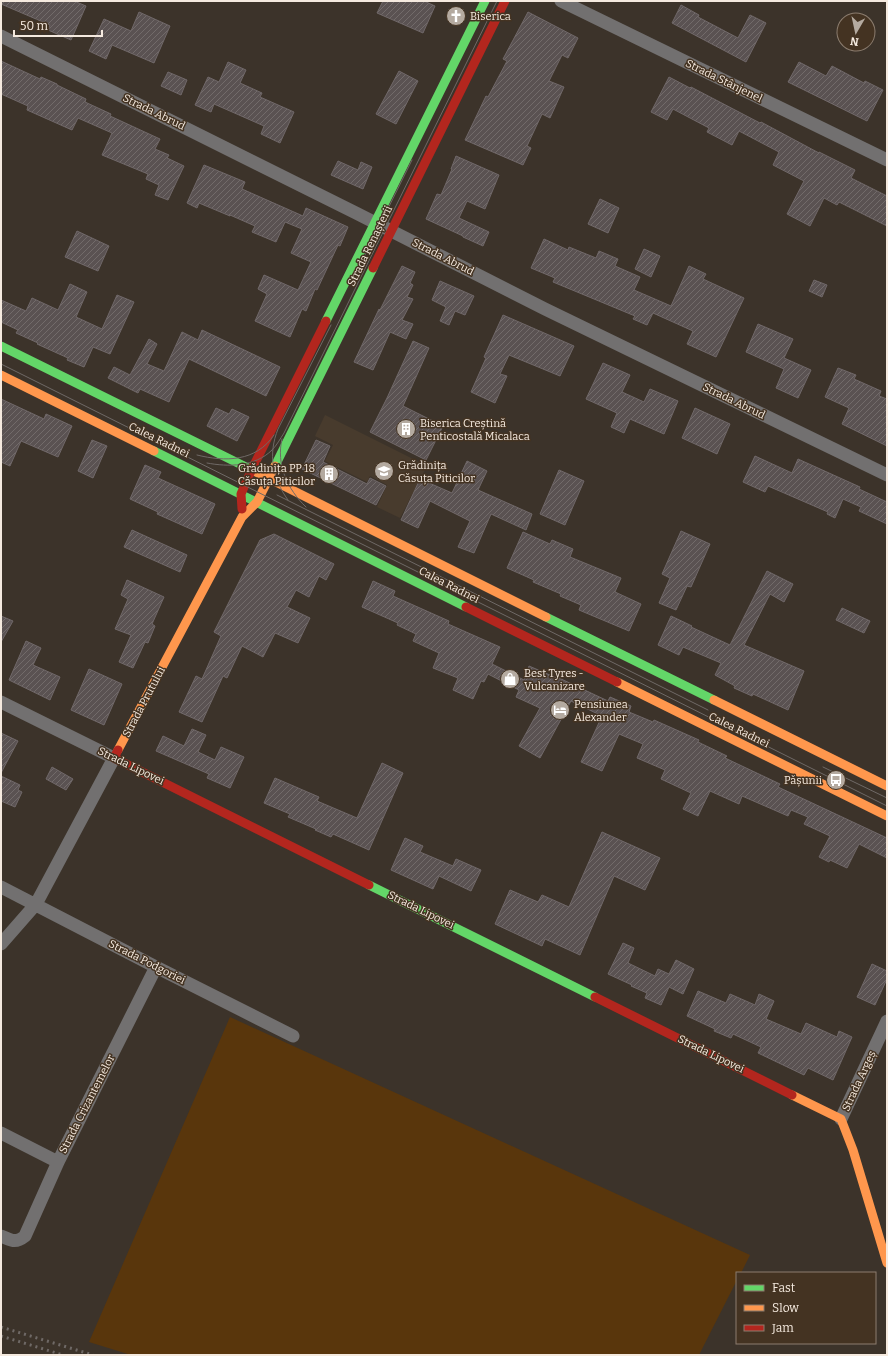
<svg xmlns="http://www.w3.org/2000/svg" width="888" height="1356" font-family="Bitter,serif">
<defs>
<pattern id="building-hatch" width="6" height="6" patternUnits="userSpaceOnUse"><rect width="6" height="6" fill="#5a5252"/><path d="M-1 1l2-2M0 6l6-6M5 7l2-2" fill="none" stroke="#726b6a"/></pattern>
</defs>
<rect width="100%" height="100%" fill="#3c332a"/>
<!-- education -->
<path fill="#483b2d" d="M325,415L427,466L400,518L377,507L387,485L370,476L367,482L325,461L333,445L315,436Z"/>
<!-- green -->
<path fill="#59360c" d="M230,1017L750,1255L741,1273H737V1280L699,1355H131L89,1342Z"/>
<!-- building -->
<path fill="url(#building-hatch)" stroke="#706869" d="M1,1H74L86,6L71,40L48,30L50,25L1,4Z
M383,1H424L435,6L423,33L377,13Z
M681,5L699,15L698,17L738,38L750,15L766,23L746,62L672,23Z
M139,12L170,26L154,63L112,45L106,59L89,51L104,19L131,31Z
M528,12L578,38L568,58L562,55L549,81L564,87L550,118L542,114L527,146L531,148L523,165L465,140L486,96L488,97L507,61L503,59Z
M1,61L40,79L41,77L57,84V85L86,99L85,102L111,114L110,116L160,139L155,149L169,155L167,158L184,166L168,200L155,195L159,185L146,179L148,174L102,155L112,133L78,118L72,130L27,110L28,106L1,94Z
M228,62L246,70L240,83L262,93L260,97L294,112L280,143L261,134L264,126L214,104L211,112L195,105L208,77L219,82Z
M799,62L826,76L832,66L864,83L865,81L883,90L867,121L788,82Z
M399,71L418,81L396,124L376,114Z
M168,72L187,80L181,95L161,86Z
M669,77L690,88L691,87L760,123L761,122L819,153V152L855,170L851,178L887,196V226L839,202L837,205L824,198L810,226L787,214L804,181L773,165L779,152L739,131L732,145L707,132L709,128L673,109L667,120L651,112Z
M456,156L499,175L485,209L467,201L459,218L489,232L483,246L463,237V236L426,219L437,194L441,195L452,169H451Z
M338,161L358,170L361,162L372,167L363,189L331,175Z
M204,165L245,182L242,189L303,216L306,208L348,227L340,246L338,245L317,290L315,289L306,311L302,309L290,337L255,321L267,294L258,289L264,275L298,290L311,262L291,253L302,229L285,222L276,242L252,232L255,226L230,215V216L199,203L197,208L187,203Z
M600,199L619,208L608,233L588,224Z
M77,231L109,246L98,271L65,257Z
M544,239L568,250L569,247L596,258L599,251L618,259L615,266L640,277L634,290L671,306L689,266L706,274L703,279L744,298L716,357L687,344L693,331L653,313L647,325L633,319L635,316L553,282L555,278L531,268Z
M644,249L660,256L651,277L635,269Z
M402,266L415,272L410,283L413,285L407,297L413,299L402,320L413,324L406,339L390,332L373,370L354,362L379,309L380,310Z
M814,280L827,285L822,297L809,291Z
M440,281L474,296L465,315L455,311L449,325L440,321L446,307L432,300Z
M70,284L87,292L76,317L102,329L117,295L134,302L110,354L93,347L84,367L67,360L68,358L37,344L38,343L16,333L18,330L1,322V300L26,311L32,298L58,310Z
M503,315L574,346L560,376L509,355L500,374L507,376L495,403L471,392L486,358L484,357Z
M758,324L793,339L784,358L811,370L798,398L776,388L784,369L746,352Z
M202,330L280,367L266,396L189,359L169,402L140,389L138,393L108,378L114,367L130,375L149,339L157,344L147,364L164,371L182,332L198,340Z
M413,341L429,348L403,406L443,426L426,460L370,432L387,398Z
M603,363L630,375L622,392L644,402L650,389L678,401L664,434L630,419L624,433L611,427L617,413L586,399Z
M838,368L856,375L854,379L881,391L879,396L887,399V446L842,424L849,408L825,397Z
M1,399L44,419L46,414L72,426L58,457L21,441L10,466L1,462Z
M216,408L229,414L232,409L249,417L237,441L207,426Z
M695,408L730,424L717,454L682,438Z
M92,440L107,446L93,478L78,471Z
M316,440L330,446L323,462L367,484L370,478L386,486L376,505L302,469Z
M755,456L792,473L798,459L860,487L859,489L887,502V524L859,511L861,507L843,499L835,518L827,514L828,512L768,486L765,492L743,482Z
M467,461L487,471L478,490L532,514L526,530L491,514L474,553L458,547L470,521L430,501L418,528L401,520L420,479L452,493Z
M145,465L161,472L158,478L215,504L202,534L157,514L158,512L130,499Z
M559,470L584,481L565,525L540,514Z
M132,530L187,555L180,572L124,547Z
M681,531L710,544L691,587L687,586L676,610L659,603L670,578L662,574Z
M523,532L550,544L552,540L573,549L570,557L621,578L615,592L641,604L629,631L579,610L581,605L560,596L561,594L533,582L534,580L507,568Z
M274,534L334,564L326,580L319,576L309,597L296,590L287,607L310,618L298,643L275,633L263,657L242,646L227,678L223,676L202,722L179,712L196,676L202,679L221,636L214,632L260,540Z
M767,571L793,584L784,602L770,594L744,645L804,671L788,710L753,694L752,696L734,688L735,686L715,675L721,663L683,647L679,655L658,645L671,616L692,626L691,627L730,645Z
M127,580L164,597L152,624L155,626L148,643L145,642L133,668L119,662L131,635L115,629L128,599L121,595Z
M373,581L395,591L393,596L449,621L448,624L500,647L492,664L524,680L529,666L559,679V678L608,701L610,697L631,706L629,712L653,722L654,720L699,740L698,742L727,756L725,758L780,784L778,787L887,838V858L859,844L847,868L830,860L829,862L819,857L830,836L804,824L808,817L791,810L788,816L742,796L739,804L710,791L698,816L683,809L691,793L661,779L665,770L637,758L643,744L619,734L602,771L581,762L602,716L571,701L540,758L519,746L540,708L516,697L519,690L488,674L484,682L481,681L473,699L453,690L458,678L433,668L439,653L413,641L416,634L397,625L398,623L362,607Z
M842,608L870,621L864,633L836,620Z
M1,616L13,621L1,642Z
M26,641L41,648L33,665L60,677L50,700L9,680Z
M89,669L122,684L104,725L71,710Z
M192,729L206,735L198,752L215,760L221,747L244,757L230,788L207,778L209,774L156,751L163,736L184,746Z
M1,733L18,741L1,773Z
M382,763L403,773L369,850L333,834L331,837L315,830L316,829L288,817L290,814L264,803L275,778L319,797L317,801L357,818Z
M52,767L73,779L66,790L46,779Z
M1,776L20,785L18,790L22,792L15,807L1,801Z
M602,832L660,858L645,890L614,876L580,955L545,939L542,946L495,924L510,890L538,902L542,895L569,907Z
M405,838L423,846L420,852L453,866L456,859L481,870L471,891L439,876L433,889L391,870Z
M623,943L634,948L628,963L655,976L658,969L669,974L676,960L694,969L683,994L669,987L661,1005L645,998L647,993L631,986L632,985L608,974Z
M872,964L887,971V979L875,1005L857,997Z
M698,991L726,1003L730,994L755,1005L759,994L774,1001L766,1019L801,1034L806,1023L837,1037L839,1031L852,1037L833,1080L808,1068L804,1075L758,1053L761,1047L733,1034L731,1038L714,1031L715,1029L687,1016Z"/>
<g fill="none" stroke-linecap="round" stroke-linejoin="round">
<!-- street -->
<path stroke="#727070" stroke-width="13" d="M561,1L887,160
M1,36L356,213L545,309L887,475
M1,702L114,758L36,904L1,944
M1,887L156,967L293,1036
M841,1119L887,1021
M1,1133L58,1162
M1,1236C11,1240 15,1244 25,1236L58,1162L156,967"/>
<!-- fast -->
<path stroke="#63d668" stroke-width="9" d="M326,321L485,1
M1,346L250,469
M154,451L466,607
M275,466L373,268
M546,617L714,700
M369,885L595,997"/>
<!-- slow -->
<path stroke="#ff974d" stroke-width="9" d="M1,375L154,451
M250,469L546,617
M617,682L887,816
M714,700L887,786
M118,750L242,517L257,502L275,466
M792,1095L841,1119L853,1150L887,1263"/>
<!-- jam -->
<path stroke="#b3261e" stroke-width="9" d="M373,268L505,1
M242,509L241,494L251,471L326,321
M466,607L617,682
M118,750L114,758L369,885
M595,997L792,1095"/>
<!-- tram -->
<path stroke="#6f6966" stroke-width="1" d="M365,255L412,160
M1,364L887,806
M282,439C276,464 287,489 306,507
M197,455C225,462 256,462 274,435
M207,463C228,467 255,467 272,450C277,445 280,439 284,433L497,1
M277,495L708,710
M288,500C272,478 268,454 278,429L331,325
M823,767L887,798"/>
<!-- rail -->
<path stroke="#6f6966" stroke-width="3" stroke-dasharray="2 4" stroke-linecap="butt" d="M1,1327L93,1355
M1,1336L63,1355"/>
</g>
<!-- icons -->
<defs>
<g id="church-disc" transform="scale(1)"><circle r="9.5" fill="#b4aaa0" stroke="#432"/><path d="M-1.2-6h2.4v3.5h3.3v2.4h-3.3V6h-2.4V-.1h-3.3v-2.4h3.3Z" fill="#fff"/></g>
<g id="building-disc" transform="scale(1)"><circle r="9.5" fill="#b4aaa0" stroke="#432"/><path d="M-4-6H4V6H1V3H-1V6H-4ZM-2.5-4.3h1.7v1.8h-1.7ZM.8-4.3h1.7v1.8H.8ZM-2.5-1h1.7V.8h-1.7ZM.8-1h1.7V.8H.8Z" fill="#fff"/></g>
<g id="school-disc" transform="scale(1)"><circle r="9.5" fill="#b4aaa0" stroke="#432"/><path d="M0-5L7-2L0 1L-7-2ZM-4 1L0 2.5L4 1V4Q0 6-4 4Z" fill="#fff"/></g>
<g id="shop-disc" transform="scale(1)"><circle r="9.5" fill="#b4aaa0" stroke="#432"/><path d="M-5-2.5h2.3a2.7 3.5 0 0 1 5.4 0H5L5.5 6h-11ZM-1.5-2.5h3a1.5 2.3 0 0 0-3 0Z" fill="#fff"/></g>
<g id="hotel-disc" transform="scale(1)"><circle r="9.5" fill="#b4aaa0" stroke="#432"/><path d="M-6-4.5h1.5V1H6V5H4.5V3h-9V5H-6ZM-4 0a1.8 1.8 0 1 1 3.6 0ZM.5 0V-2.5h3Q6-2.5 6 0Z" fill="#fff"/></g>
<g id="bus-disc" transform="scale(1)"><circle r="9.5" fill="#b4aaa0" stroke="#432"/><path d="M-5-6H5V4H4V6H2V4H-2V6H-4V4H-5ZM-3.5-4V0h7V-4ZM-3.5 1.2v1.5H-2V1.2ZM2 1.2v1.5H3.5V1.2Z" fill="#fff"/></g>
</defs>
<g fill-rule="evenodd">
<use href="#church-disc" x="456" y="16"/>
<use href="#building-disc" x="406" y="429"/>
<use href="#school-disc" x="384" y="471"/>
<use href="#building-disc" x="329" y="474"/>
<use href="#shop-disc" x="510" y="679"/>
<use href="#hotel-disc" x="560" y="710"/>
<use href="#bus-disc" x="836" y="780"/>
</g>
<g text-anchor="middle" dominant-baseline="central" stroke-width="3" stroke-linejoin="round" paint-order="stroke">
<!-- poi labels -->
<g font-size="11" fill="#f5eadf" stroke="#432" text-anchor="start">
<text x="470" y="16">Biserica</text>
<text x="420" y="423">Biserica Creștină<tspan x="420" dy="13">Penticostală Micalaca</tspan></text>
<text x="398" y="465">Grădinița<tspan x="398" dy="13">Căsuța Piticilor</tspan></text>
<text x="315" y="468" text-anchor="end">Grădinița PP 18<tspan x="315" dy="13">Căsuța Piticilor</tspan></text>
<text x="524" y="673">Best Tyres -<tspan x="524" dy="13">Vulcanizare</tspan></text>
<text x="574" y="704">Pensiunea<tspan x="574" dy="13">Alexander</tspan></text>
<text x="822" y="780" text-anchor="end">Pășunii</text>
</g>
<!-- street labels -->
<g font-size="11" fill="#f5eadf" stroke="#432">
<text transform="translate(724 81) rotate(26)">Strada Stânjenel</text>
<text transform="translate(154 112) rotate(26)">Strada Abrud</text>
<text transform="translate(370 246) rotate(-64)">Strada Renașterii</text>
<text transform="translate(443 257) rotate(27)">Strada Abrud</text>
<text transform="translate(734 401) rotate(26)">Strada Abrud</text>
<text transform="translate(159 440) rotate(26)">Calea Radnei</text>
<text transform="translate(449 585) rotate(27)">Calea Radnei</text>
<text transform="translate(144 702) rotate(-62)">Strada Prutului</text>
<text transform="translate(739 730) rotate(26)">Calea Radnei</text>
<text transform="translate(131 766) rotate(26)">Strada Lipovei</text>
<text transform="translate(421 910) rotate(26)">Strada Lipovei</text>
<text transform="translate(147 962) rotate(27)">Strada Podgoriei</text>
<text transform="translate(711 1054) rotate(26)">Strada Lipovei</text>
<text transform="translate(859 1081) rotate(-65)">Strada Argeș</text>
<text transform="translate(87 1104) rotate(-63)">Strada Crizantemelor</text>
</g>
</g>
<!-- border -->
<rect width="888" height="1356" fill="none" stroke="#f5eadf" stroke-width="4"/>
<!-- legend -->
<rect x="736" y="1272" width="140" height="72" fill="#443322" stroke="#8b7c6e"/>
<rect x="744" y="1285" width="20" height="6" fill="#63d668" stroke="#8b7c6e"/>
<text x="772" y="1292" font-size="12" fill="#f5eadf">Fast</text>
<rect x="744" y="1305" width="20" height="6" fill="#ff974d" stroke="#8b7c6e"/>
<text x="772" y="1312" font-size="12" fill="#f5eadf">Slow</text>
<rect x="744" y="1325" width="20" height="6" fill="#b3261e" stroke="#8b7c6e"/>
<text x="772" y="1332" font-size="12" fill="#f5eadf">Jam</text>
<!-- north arrow -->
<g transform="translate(856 32) rotate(189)"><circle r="19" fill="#443322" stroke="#8b7c6e"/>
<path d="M0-3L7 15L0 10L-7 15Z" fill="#b4aaa0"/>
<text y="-6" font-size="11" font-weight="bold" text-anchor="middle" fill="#f5eadf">N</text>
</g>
<!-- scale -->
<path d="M14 30v6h88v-6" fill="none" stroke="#f5eadf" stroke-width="2"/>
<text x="20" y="30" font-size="12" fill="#f5eadf" stroke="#443322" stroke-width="3" paint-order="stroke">50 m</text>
</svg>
